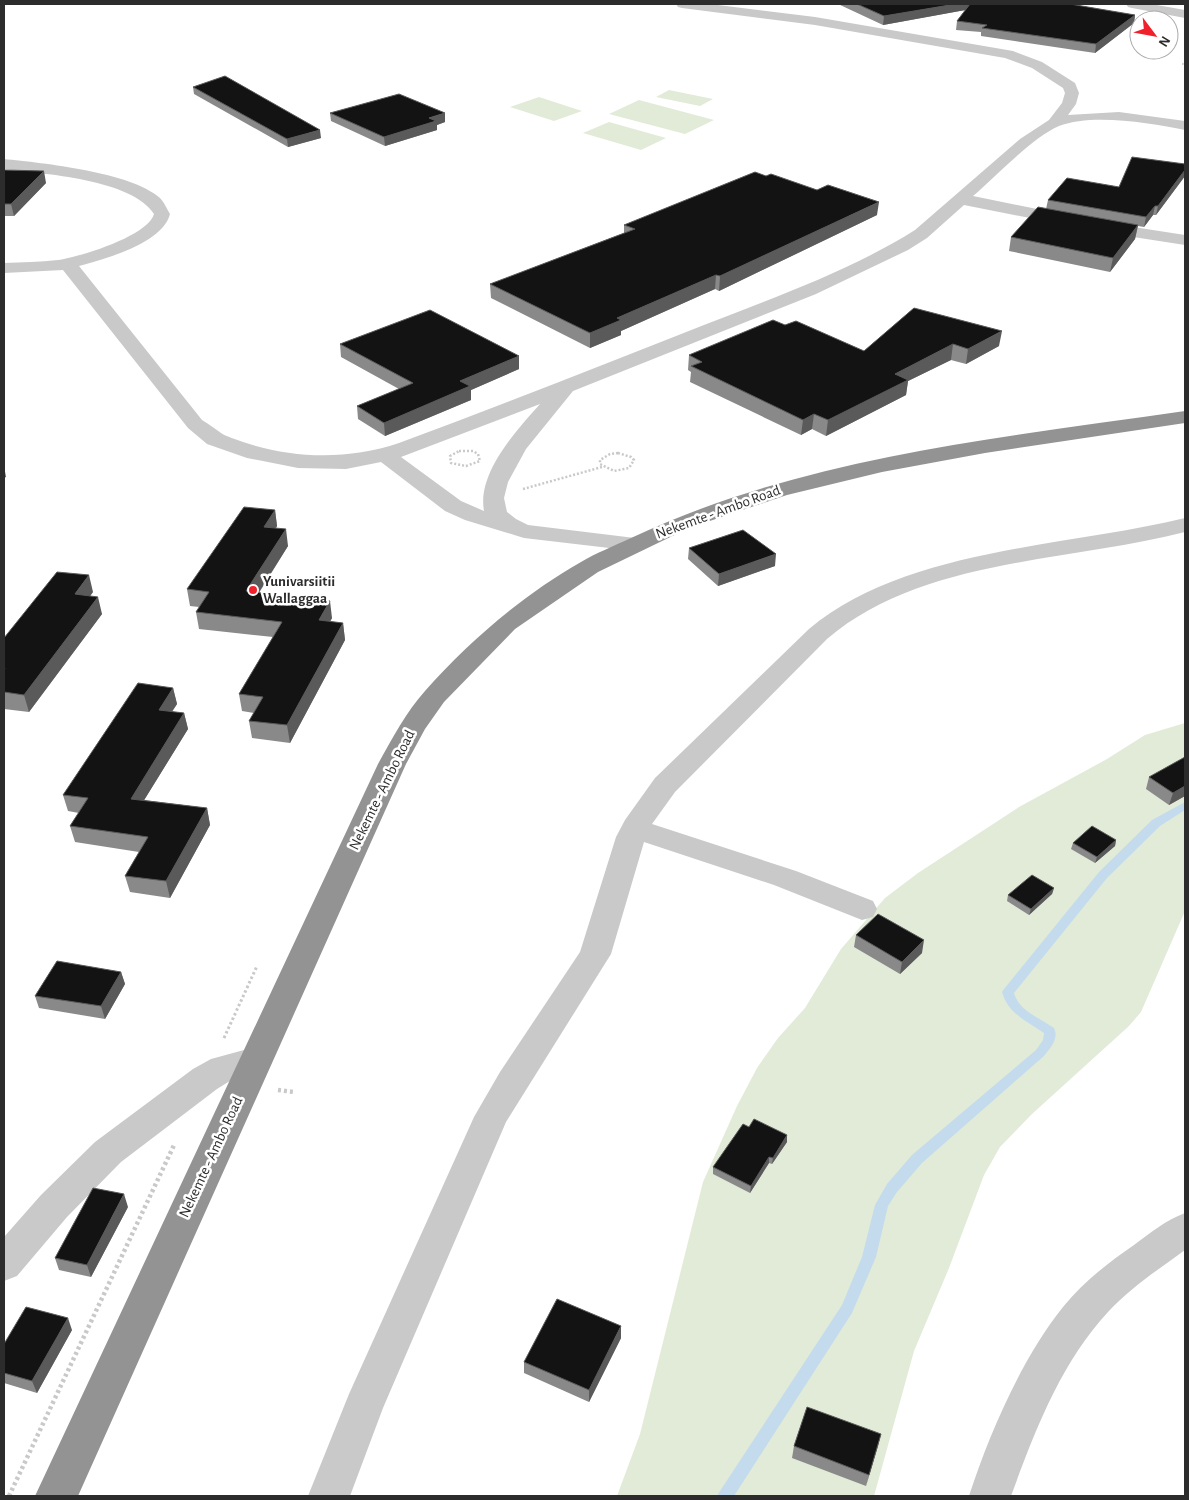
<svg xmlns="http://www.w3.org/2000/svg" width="1189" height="1500" font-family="'Alegreya Sans',sans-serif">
<rect width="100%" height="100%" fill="#fff"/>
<!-- green -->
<path fill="#e2ebd8" d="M669,90L713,99L700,106L656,97Z
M539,97L582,111L554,121L510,107Z
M639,100L714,120L685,134L609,114Z
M609,122L666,138L641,150L583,133Z
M1185,723V911L1141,1012L1129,1026L1032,1114L1000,1147L984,1175L949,1268L914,1351L874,1496H617L640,1434L703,1182L737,1106L757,1068L778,1038L805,1008L841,949L885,898L918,873L1019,807L1107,759L1145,735Z"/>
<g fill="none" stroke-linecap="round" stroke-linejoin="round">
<!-- stream -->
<path fill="#c3dbed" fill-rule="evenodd" d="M1185,802V810L1160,826L1107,878L1014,993C1019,1011 1040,1018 1054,1028C1059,1039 1051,1047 1044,1056L922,1163L897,1192L888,1206L876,1257L852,1313L734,1496H717L720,1491L842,1305L862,1257L875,1205L887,1184L912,1155L1036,1050L1043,1040L1044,1033C1027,1021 1008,1014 1002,992L1004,989L1099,872L1152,820Z"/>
<!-- path-far3 -->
<path stroke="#c9c9c9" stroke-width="2" stroke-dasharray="1 1" stroke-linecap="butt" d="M1185,62L1183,64H1185"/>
<!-- path-far2 -->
<path stroke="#c9c9c9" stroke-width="2.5" stroke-dasharray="2 2" stroke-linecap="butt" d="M459,451H473L478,454L480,461L466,466L451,463L450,456Z
M618,453L631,457L634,460L629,468L614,471L600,464V460L610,454Z
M523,489L602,467"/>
<!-- path-far1 -->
<path stroke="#c9c9c9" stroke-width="3" stroke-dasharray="2.5 2.5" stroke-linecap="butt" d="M224,1038L257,966"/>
<!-- path -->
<path stroke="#c9c9c9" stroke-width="4.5" stroke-dasharray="3 3" stroke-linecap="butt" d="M278,1090L294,1092
M9,1496L175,1143"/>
<!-- minor -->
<path fill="#c9c9c9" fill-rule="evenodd" d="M676,4H710L815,17L1013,51L1042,62L1075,83L1079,93L1076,104L1068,115L1119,112L1185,121V130C1151,123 1092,113 1059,126C1033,137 996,176 973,196L1101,222L1185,235V245L1101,232L964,205L927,238L908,250L816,294L573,391L526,449L508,482L504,498L507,512L516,519L528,525L643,539L647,544L643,549L635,551L524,538L465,520L445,511L381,462L346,469L298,468L247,458L207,444L188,428L63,270L4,273V263C22,262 40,262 58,260C80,257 148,236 154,214C132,179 43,174 4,169V159C43,163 131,172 160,198C164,202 167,209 170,214C163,243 105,259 79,266L202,420C209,424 215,429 221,433C227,437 236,439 243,442C294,459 348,460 399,443C501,405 603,365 704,325C775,297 850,271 915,230L1020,139L1049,120L1062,103L1065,93L1063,88L1032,68L1005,58L815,25L682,8L678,7ZM540,404C516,431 477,473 484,511L461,501L401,457Z
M1126,4H1151L1185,10V18L1132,8L1128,7Z
M1185,518V532C1069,562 922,558 827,639L675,792L652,824L796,871L873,901L877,909L873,917L862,920L774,885L644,842L611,954L506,1122L383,1408L350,1496H308L349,1394L474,1117L500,1072L580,952L616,837L625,820L655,778L809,629C906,548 1067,547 1185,518Z
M255,1047L267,1051L272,1060L267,1069L233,1079L217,1089L121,1162L67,1217L17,1276L4,1281V1237L41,1195L95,1142L193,1069L211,1059Z
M1185,1213V1250C1159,1269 1130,1288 1108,1312C1060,1364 1035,1431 1011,1496H969C989,1434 1022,1358 1063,1307C1083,1282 1108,1263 1134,1245C1150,1233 1166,1220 1185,1213Z"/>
<!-- highway -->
<path fill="#939393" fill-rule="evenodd" d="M1185,411V423L985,453L882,472L787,495L689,528L598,572L515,629L444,702L425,729L406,764L78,1496H35L378,764C392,739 406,712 425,691C469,641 523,595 581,562C596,553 614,546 631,538C803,457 999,438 1185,411Z"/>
</g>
<!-- wall -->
<path fill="#898989" d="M838,4H1070L1135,15L1134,23L1095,53L981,36V32L956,30L957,21L965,10L883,25Z
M193,87L321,138L288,147L194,94Z
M330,113L445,122L437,125V130L385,146L331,121Z
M1185,164V176L1156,215H1153L1144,227L1138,226L1135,239L1110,272L1009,251L1011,237L1046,209L1048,200L1119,187Z
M4,170L46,183L14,216H4Z
M877,215L719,291L715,289L621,331V335L590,348L491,298L490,284L624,233V225Z
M914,308L999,346L966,364L951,360L908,381L906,395L826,436L812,429L801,435L690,382L691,372L688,370L689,355L785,325L864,351Z
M340,344L519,356V369L471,390V400L385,436L358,419L357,406L399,389L341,357Z
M275,510L277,526L276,528L288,546L259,593L332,618L330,622L343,623L345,640L290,743L252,738L249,721L254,713L242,711L239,694L273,637L199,629L196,612L199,607L190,606L187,589Z
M689,548L775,566L718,586L688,559Z
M93,592L90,596L102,614L29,712L4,709V638Z
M173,688L177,704L172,712L184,713L188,729L144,800L207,808L210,825L170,898L130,892L125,876L139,852L75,842L70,826L79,813L68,811L63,795Z
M1185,757V796L1169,805L1146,789L1149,777Z
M1116,840L1115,846L1095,863L1071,849L1073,843Z
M1054,888L1052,894L1029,915L1007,901L1008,895Z
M856,935L922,953L900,974L854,947Z
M121,972L125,984L105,1019L39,1008L35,996Z
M749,1127L787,1135V1142L772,1164L769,1163L750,1193L713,1174V1167Z
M128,1207L91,1277L59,1270L55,1258Z
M72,1330L37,1393L4,1383V1344Z
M621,1338L589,1402L524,1373V1362Z
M881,1434L866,1486L792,1458L794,1446Z"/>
<!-- shaded-wall -->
<path fill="#5a5a5a" d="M956,4H972L971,9L883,25L884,16Z
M1135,15L1134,23L1095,53L1096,44Z
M445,113V122L437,125V130L385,146L384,137L429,118Z
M320,130L321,138L288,147L287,139Z
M1185,170V176L1156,215L1158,206Z
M44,171L46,183L14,216L11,204Z
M879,202L877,215L719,291L720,276Z
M1155,206L1153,215L1144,227L1146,217Z
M1138,225L1135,239L1110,272L1113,258Z
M716,275L715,289L621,331V335L590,348V333L617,318Z
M1002,331L999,346L966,364L968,349Z
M953,344L951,360L908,381L906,395L826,436L828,420L895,374Z
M519,356V369L471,390V400L385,436L384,423L460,381Z
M814,414L812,429L801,435L803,420Z
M4,466L6,477L4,478Z
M275,510L277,526L266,543L264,527Z
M286,529L288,546L249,608L246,591Z
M776,554L775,566L718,586L719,574Z
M89,575L93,592L79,611L75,594Z
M98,597L102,614L29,712L24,695Z
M330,601L332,618L321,637L319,620Z
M343,623L345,640L290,743L287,725Z
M173,688L177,704L162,726L159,710Z
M184,713L188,729L135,815L131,799Z
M1185,786V796L1169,805L1173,793Z
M207,808L210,825L170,898L166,881Z
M1116,840L1115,846L1095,863L1097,857Z
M1054,888L1052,894L1029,915L1031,909Z
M924,940L922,953L900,974L902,962Z
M121,972L125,984L105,1019L101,1006Z
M787,1135V1142L772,1164L773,1158Z
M769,1157V1163L750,1193L751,1186Z
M124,1194L128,1207L91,1277L87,1265Z
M68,1318L72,1330L37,1393L32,1381Z
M621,1326V1338L589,1402V1390Z
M881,1434L878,1446L866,1486L869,1475Z"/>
<!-- building -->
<path fill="#131313" stroke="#5a5a5a" d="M857,4H956L884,16Z
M970,4H1070L1135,15L1096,44L982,28L987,25L957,21Z
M225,76L320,130L287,139L193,87Z
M399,94L445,113L429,118L436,121L384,137L330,113Z
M1132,157L1185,164V170L1158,206H1155L1146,217L1048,200L1067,178L1119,187Z
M4,170L44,171L11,204H4Z
M755,172L766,176L771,174L817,190L828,185L879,202L720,276L716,275L617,318L621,320L590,333L490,284L635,229L624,225Z
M1038,207L1138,225L1113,258L1011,237Z
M914,308L1002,331L968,349L953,344L895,374L908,380L828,420L814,414L803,420L691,366L702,362L689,355L773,320L785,325L796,321L864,351Z
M430,310L519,356L460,381L470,386L384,423L357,406L413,383L340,344Z
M244,507L275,510L264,527L286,529L246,591L330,601L319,620L343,623L287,725L249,721L263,697L239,694L282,622L196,612L209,592L187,589Z
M743,530L776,554L719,574L689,548Z
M57,572L89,575L75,594L98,597L24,695L4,692V670L5,668L4,667V638Z
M138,683L173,688L159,710L184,713L131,799L207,808L166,881L125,876L148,837L70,826L88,798L63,795Z
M1185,757V786L1173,793L1149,777Z
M1092,826L1116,840L1097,857L1073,843Z
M1032,875L1054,888L1031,909L1008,895Z
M878,914L924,940L902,962L856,935Z
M57,961L121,972L101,1006L35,996Z
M754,1119L787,1135L773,1158L769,1157L751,1186L713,1167L743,1124L749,1127Z
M93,1188L124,1194L87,1265L55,1258Z
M557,1299L621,1326L589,1390L524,1362Z
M26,1307L68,1318L32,1381L4,1373V1344Z
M807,1407L881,1434L869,1475L794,1446Z"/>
<!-- markers -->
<circle fill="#f0212a" stroke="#fff" stroke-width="2" cx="253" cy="590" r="5"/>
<g text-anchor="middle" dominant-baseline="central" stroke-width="5" stroke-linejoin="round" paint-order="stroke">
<!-- street labels -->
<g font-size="15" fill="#2c2c2c" stroke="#fff">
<text transform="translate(718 512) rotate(-20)">Nekemte - Ambo Road</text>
<text transform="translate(382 790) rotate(-64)">Nekemte - Ambo Road</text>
<text transform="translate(211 1157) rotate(-65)">Nekemte - Ambo Road</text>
</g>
<!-- poi labels -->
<g font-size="15" font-weight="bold" fill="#2c2c2c" stroke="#fff" text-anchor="start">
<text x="263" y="581">Yunivarsiitii<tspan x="263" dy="17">Wallaggaa</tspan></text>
</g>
</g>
<!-- border -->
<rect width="1189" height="1500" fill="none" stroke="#2c2c2c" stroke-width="10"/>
<!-- north arrow -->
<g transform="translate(1154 35) rotate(122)"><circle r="24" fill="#ffffff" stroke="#ababab"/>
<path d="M0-4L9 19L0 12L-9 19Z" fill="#f0212a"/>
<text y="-8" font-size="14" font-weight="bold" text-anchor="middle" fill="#2c2c2c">N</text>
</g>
</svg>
